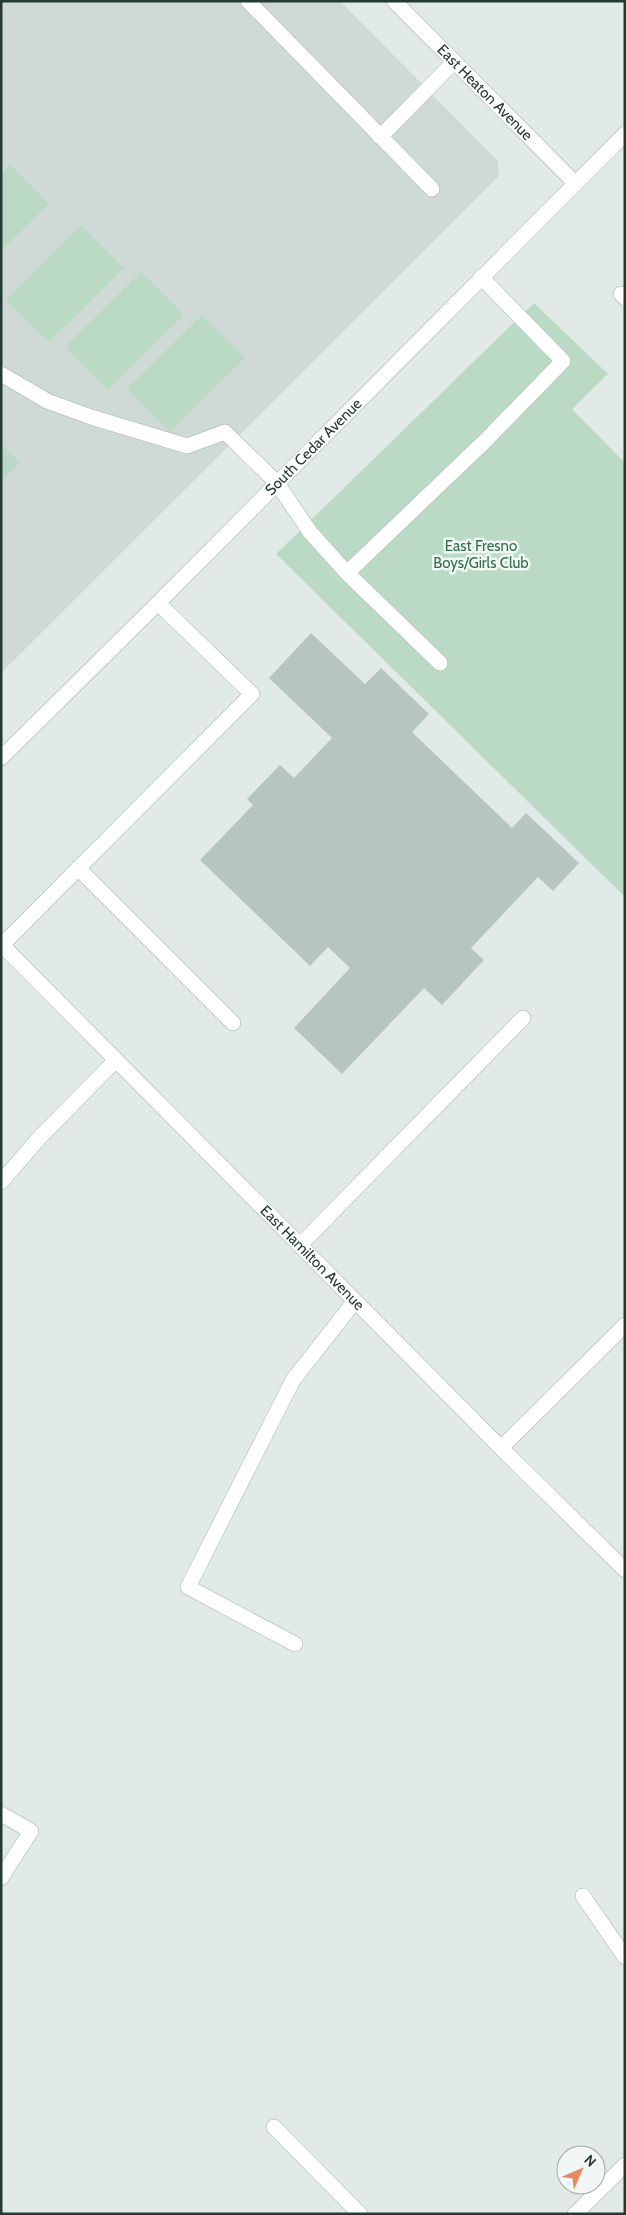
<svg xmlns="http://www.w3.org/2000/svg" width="626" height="2215" font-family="Cabin,sans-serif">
<rect width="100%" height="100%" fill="#e1eae7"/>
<!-- built -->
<path fill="#cfdad6" d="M1,1H340L498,161L499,176L1,673Z"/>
<!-- green -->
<path fill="#bbdac5" d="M10,165L49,204L1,251V174Z
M81,225L124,268L49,342L6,300Z
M141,272L184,315L108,389L65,347Z
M534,303L608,374L572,409L625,463V897L276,554Z
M202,315L245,358L170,432L127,389Z
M1,444L20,463L1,481Z"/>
<!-- building -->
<path fill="#b7c5c0" d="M311,633L365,684L381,668L429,714L412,732L512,828L526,813L579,863L553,891L538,877L471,948L484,960L442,1005L424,988L342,1074L294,1028L350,968L328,947L310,966L200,860L253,805L247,799L280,765L294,778L332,738L269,678Z"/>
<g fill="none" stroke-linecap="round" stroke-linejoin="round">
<!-- lane casing -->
<g stroke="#a4b2ae" stroke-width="16">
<path id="lane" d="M248,1L432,189
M380,137L454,62
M621,294L625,298
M1,374L47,401L91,417L187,446L225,432L277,483L310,532L347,573L440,663
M347,573L485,441L563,361L481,277
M78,868L233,1023
M2,945L252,694L158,603
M1,1182L40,1137L116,1060
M300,1245L523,1018
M501,1448L625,1325
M295,1644L188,1587L293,1380L355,1301
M1,1814L31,1831L1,1878
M583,1896L625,1957
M274,2127L360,2214"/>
</g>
<!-- street casing -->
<g stroke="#a4b2ae" stroke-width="16">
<g id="street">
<path id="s1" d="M394,1L575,183"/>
<path id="s2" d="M1,944L501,1448L625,1570"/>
<path d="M575,2214L625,2165"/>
</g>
</g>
<!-- secondary casing -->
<g stroke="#a1b5af" stroke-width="16">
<g id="secondary">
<path id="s3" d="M1,758L158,603L625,134"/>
</g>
</g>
<!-- lane -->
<use href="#lane" stroke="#fff" stroke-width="15"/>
<!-- street -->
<use href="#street" stroke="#fff" stroke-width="15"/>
<!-- secondary -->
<use href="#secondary" stroke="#fff" stroke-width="15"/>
</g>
<g text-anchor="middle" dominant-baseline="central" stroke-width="5" stroke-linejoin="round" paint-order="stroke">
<!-- street labels -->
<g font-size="15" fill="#233a35" stroke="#f1f7f4">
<text stroke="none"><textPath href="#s1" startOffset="129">East Heaton Avenue</textPath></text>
<text stroke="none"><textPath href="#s3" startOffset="441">South Cedar Avenue</textPath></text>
<text stroke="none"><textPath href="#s2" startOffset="442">East Hamilton Avenue</textPath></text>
</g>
<!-- park labels -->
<g font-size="15" fill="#306d4b" stroke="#f1f7f4">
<text x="481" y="546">East Fresno<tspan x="481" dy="17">Boys/Girls Club</tspan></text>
</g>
</g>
<!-- border -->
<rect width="626" height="2215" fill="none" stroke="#233a35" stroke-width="5"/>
<!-- north arrow -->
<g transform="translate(581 2170) rotate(45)"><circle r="24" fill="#f1f7f4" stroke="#9faba8"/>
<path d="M0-4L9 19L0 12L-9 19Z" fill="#e78963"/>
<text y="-8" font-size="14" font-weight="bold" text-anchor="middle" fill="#233a35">N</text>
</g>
</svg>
